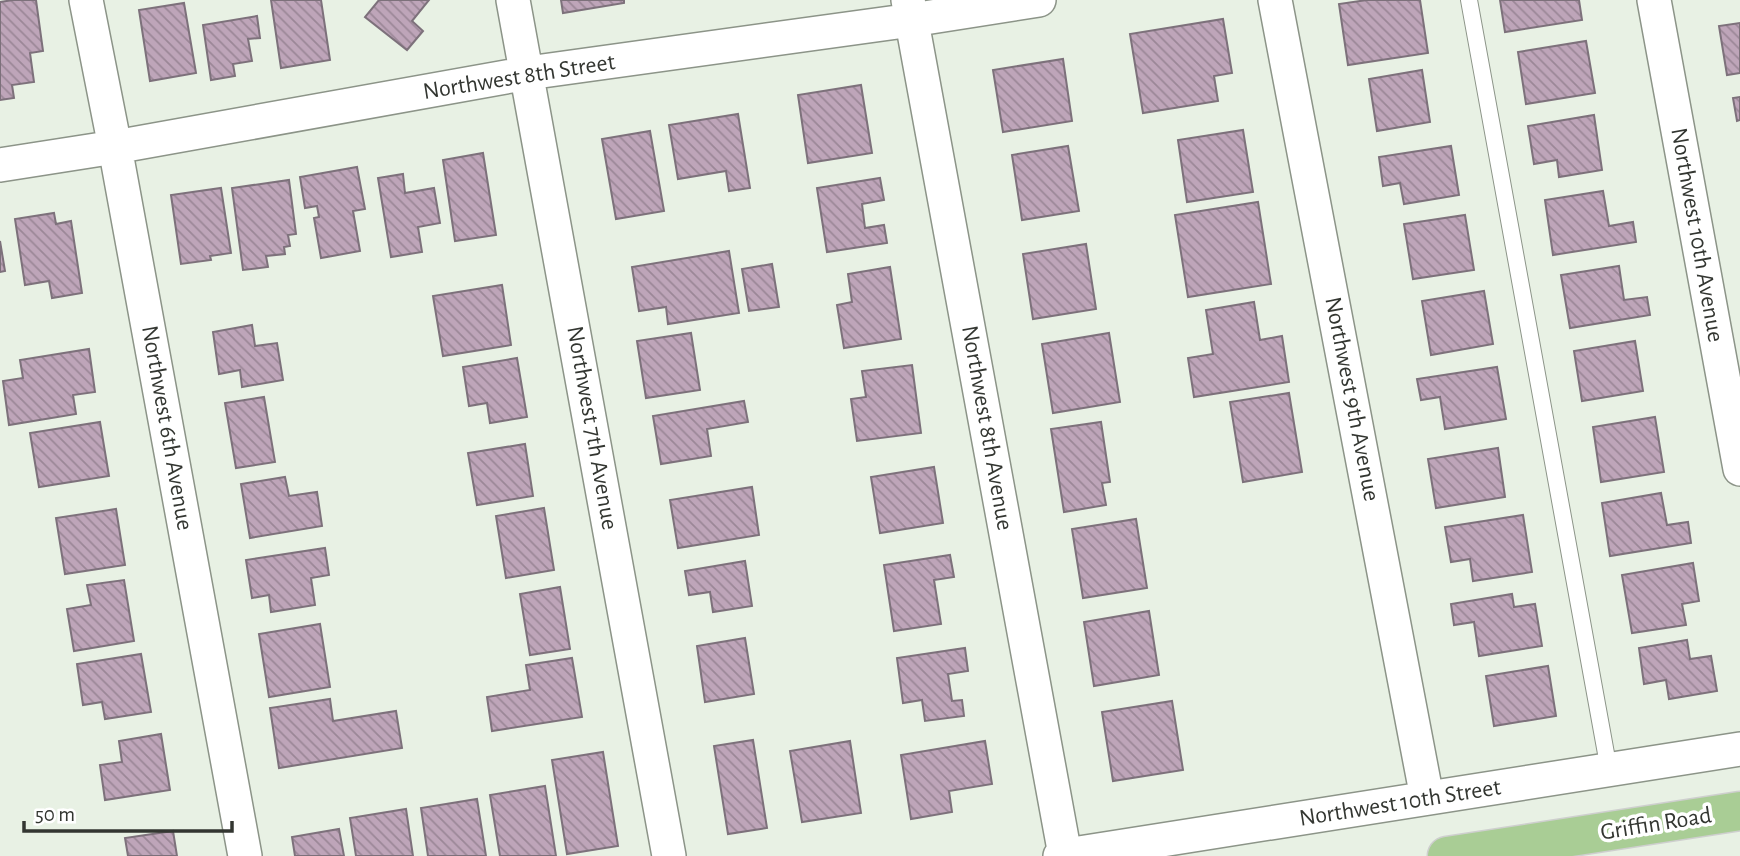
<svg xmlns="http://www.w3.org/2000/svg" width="1740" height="856" font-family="'Alegreya Sans',sans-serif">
<defs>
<pattern id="building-back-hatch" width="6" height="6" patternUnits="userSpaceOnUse" patternTransform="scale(1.75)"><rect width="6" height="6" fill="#bea5b9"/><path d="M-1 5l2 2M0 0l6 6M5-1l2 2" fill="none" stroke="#9b8797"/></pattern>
</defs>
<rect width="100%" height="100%" fill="#e8f1e4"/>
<!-- building -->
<path fill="url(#building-back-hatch)" stroke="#7d717b" stroke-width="2" d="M13,0H36L43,51L30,53L34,82L12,85L14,98L0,100V2Z
M271,0H321L330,60L281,68Z
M379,0H429L412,21L423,31L407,50L365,17Z
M561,0H624V3L563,13Z
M1367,0H1420L1428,53L1348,65L1339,4Z
M1500,0H1579L1582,20L1505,32Z
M184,3L196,73L150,81L139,10Z
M257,16L260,38L248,39L252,61L233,64L235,76L211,80L203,25Z
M1223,19L1232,73L1214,76L1218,101L1143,113L1130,34Z
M1740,23V73L1727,75L1719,26Z
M1586,41L1595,93L1526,104L1518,52Z
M1063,59L1072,121L1003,132L993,70Z
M1422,70L1430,122L1377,131L1369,79Z
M861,85L872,153L808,163L798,95Z
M1740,97V120L1737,121L1733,98Z
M738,114L750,188L729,191L726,171L678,179L669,125Z
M1594,115L1602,170L1559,177L1557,160L1534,164L1528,126Z
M1243,130L1253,192L1187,202L1178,140Z
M650,131L664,211L616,219L602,139Z
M1068,146L1079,211L1022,220L1012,155Z
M1451,146L1459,195L1404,204L1400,183L1383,186L1379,157Z
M483,153L496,235L455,241L443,160Z
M357,167L365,209L353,211L360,251L321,258L314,218L319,217L317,206L305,208L300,177Z
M403,174L405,193L434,188L440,223L418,227L422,252L391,257L378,178Z
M880,178L884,200L862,204L865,228L884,225L887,243L827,252L817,188Z
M289,180L296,234L288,235L290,246L284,247L285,254L266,256L268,267L243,270L232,188Z
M221,188L231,253L210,256L211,260L181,264L171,195Z
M1603,191L1609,226L1633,222L1636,242L1553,255L1545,200Z
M1258,202L1271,284L1188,297L1175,215Z
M54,213L56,224L71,221L82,293L52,298L49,281L25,285L15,219Z
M1465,215L1474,270L1413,279L1404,224Z
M0,241L5,271L0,272Z
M1086,244L1096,309L1033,319L1023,254Z
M729,251L739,313L668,324L666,307L639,311L632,267Z
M772,264L779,307L749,311L742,269Z
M1619,266L1624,300L1647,297L1650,315L1570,328L1561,275Z
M890,267L901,339L844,348L837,305L852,302L848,274Z
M502,285L511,345L443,356L433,296Z
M1484,291L1493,344L1431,355L1422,301Z
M1254,302L1260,340L1282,336L1289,382L1194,397L1188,358L1213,354L1206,310Z
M252,325L255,346L277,343L283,380L242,387L240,370L219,374L213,332Z
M691,333L700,390L646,398L637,341Z
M1109,333L1120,402L1053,413L1042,344Z
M1635,341L1643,391L1582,401L1574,351Z
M89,349L95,392L73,395L76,414L9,425L3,381L23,378L20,360Z
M517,358L527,417L490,423L487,403L469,406L463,367Z
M912,365L921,433L857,441L851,399L866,397L862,371Z
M1497,367L1506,419L1445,429L1440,397L1421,400L1417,379Z
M1289,393L1302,472L1243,482L1230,402Z
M264,397L275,462L236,468L225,403Z
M744,401L748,422L707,429L711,456L661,464L653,416Z
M1655,417L1664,472L1601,482L1593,427Z
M100,422L109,476L39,487L30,433Z
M1101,422L1110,482L1102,483L1106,505L1064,512L1051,429Z
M525,444L533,496L477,505L468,453Z
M1498,448L1505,497L1436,508L1428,459Z
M934,467L943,523L880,533L871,477Z
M285,477L289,496L317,492L322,526L250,538L241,484Z
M752,487L759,535L678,548L670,500Z
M1661,493L1667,525L1688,522L1691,543L1610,556L1602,503Z
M544,508L554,570L506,578L496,516Z
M116,509L125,565L65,574L56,518Z
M1523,515L1532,572L1473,581L1470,559L1451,562L1445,527Z
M1136,519L1147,588L1083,598L1072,529Z
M325,548L329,575L311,578L315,605L271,612L269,595L252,598L246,560Z
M950,555L954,577L934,580L941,624L894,631L884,565Z
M745,561L752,606L713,612L710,592L689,595L685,571Z
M1693,563L1699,601L1682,604L1686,625L1632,633L1622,575Z
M124,580L134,641L74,651L67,609L91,605L87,585Z
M560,587L570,649L530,655L520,594Z
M1512,594L1514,607L1535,604L1542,646L1479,656L1474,622L1454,625L1451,604Z
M1149,611L1159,675L1094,686L1084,622Z
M320,624L330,687L269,697L259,634Z
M745,638L754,694L705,702L697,646Z
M1687,640L1690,659L1711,656L1717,691L1669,699L1666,680L1644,684L1639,648Z
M965,648L968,671L948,674L952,701L962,700L964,716L925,721L922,700L903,703L897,658Z
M141,654L151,712L105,719L102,702L83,705L77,664Z
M572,658L582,717L492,731L487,697L530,690L526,665Z
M1548,666L1556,716L1494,726L1486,676Z
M330,699L333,721L396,711L402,748L279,768L270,708Z
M1172,701L1183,770L1113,781L1102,712Z
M161,734L170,790L105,800L100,765L122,762L119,741Z
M753,740L767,828L728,834L714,746Z
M850,741L861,813L802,822L790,751Z
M985,741L992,784L949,791L952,812L911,819L901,755Z
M603,752L618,846L567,854L552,760Z
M545,786L556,856H500L490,795Z
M477,799L486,856H428L421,808Z
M406,809L413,856H356L350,818Z
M339,829L344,856H295L292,837Z
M173,831L177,856H128L125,838Z"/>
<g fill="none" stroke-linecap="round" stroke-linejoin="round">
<!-- lane casing -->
<g stroke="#8c9488" stroke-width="18">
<path id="lane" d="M1469,0L1609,770"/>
</g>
<!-- street casing -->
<g stroke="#8c9488" stroke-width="36">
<path id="street" d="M86,0L115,147L245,856
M513,0L669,856
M908,0L1065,855
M1275,0L1427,798
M1654,0L1740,469
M0,165L115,147L528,73L912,20L1039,0
M1060,856L1740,749"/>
</g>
<!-- primary casing -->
<g stroke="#cecfce" stroke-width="41">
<path id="primary" d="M1447,856L1740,811"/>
</g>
<!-- lane -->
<use href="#lane" stroke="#fff" stroke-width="16"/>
<!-- street -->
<use href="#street" stroke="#fff" stroke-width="33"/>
<!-- primary -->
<use href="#primary" stroke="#a9cd95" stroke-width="38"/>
</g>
<g text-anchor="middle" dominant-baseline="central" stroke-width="7" stroke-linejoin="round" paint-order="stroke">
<!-- street labels -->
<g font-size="24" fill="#333631" stroke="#fff">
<text transform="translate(519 77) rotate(-9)">Northwest 8th Street</text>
<text transform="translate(1697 235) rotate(80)">Northwest 10th Avenue</text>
<text transform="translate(1352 399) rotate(79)">Northwest 9th Avenue</text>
<text transform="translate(167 428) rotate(80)">Northwest 6th Avenue</text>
<text transform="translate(592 428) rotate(80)">Northwest 7th Avenue</text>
<text transform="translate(987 428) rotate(80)">Northwest 8th Avenue</text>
<text transform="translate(1400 803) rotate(-9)">Northwest 10th Street</text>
<text transform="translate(1656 824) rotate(-9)">Griffin Road</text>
</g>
</g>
<!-- scale -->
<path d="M24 821v10h208v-10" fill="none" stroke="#333631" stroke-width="3.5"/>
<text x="35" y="821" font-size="21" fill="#333631" stroke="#ffffff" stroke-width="5" paint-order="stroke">50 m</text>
</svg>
